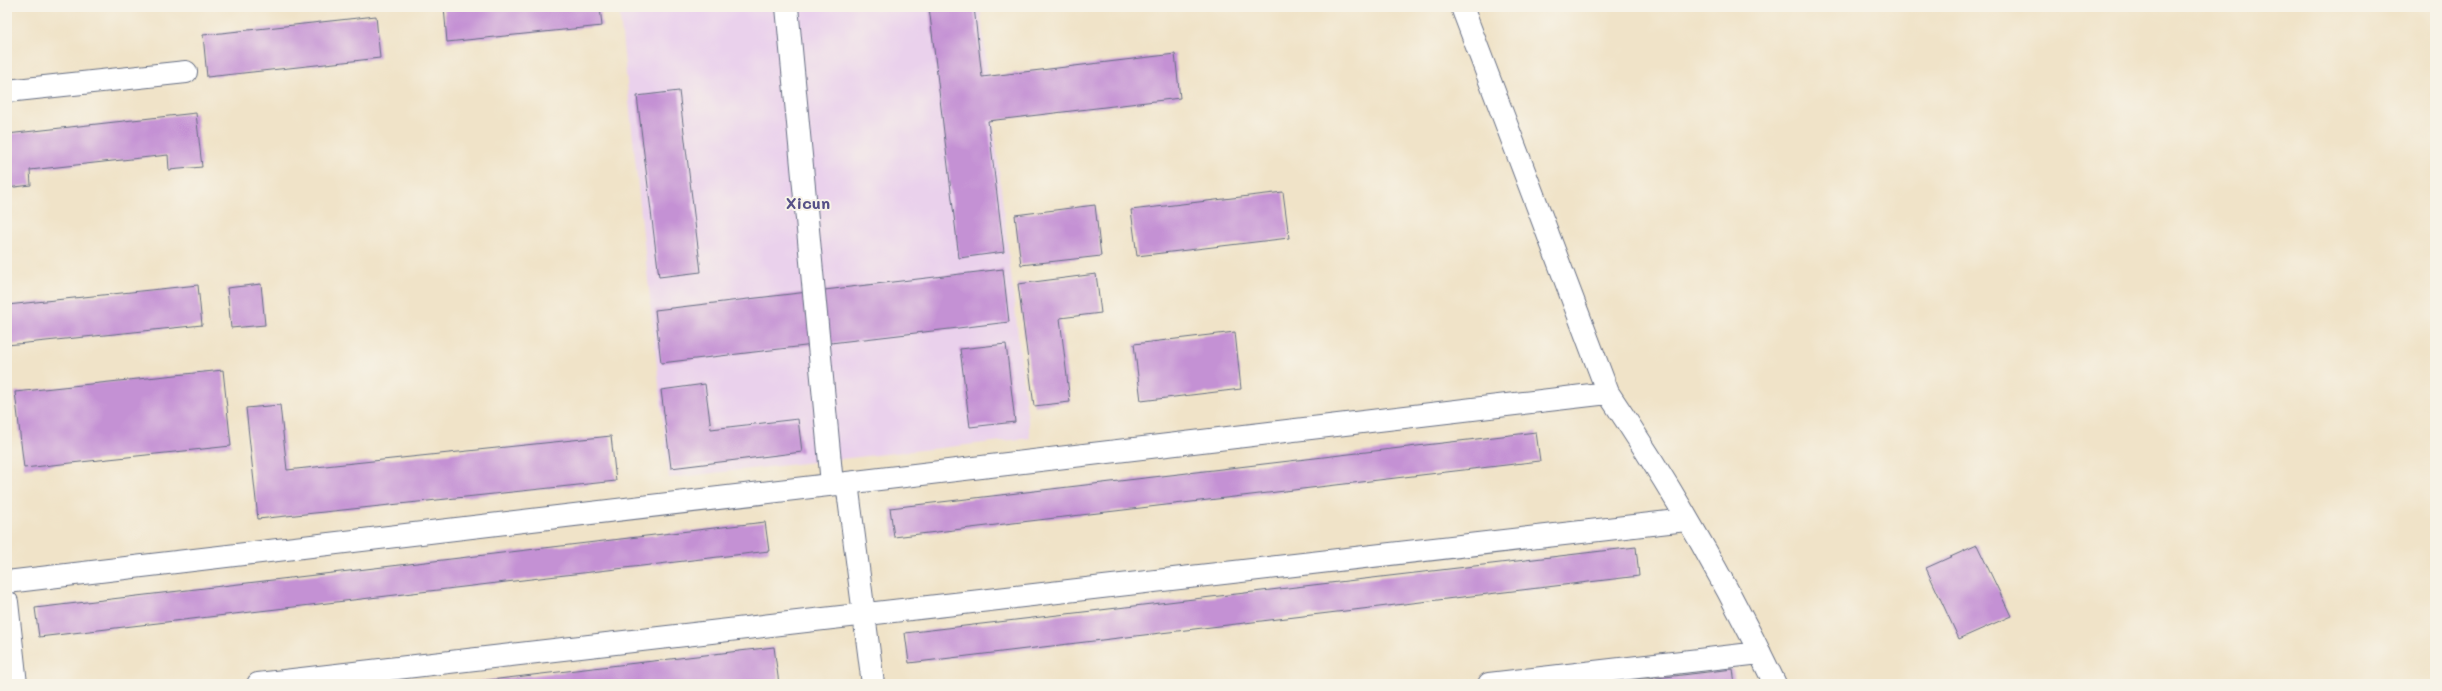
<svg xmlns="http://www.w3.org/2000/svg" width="2442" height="691" font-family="Mali,sans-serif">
<rect width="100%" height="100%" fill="#f7f3e8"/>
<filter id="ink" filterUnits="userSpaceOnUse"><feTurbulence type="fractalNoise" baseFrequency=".025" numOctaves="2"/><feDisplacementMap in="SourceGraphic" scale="8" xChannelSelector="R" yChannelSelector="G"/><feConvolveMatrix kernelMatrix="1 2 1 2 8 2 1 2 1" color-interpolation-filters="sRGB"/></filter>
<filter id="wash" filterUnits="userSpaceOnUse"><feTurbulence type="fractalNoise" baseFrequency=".012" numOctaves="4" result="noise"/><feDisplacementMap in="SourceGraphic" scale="16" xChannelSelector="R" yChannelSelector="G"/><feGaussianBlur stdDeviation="0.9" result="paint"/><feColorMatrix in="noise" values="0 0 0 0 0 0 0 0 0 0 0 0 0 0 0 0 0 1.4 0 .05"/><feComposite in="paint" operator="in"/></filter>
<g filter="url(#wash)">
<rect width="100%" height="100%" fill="#f0e3c8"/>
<!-- built -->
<path fill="#ead1ec" d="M619,7H980L1030,438L669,478Z"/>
<g id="blocks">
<!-- building -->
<path fill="#c491d4" d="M444,7H600L602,26L447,42Z
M929,7H974L982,77L1175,54L1180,98L988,121L1004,252L959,258Z
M376,16L380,58L207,77L203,35Z
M679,91L701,272L659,277L637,96Z
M196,113L202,167L169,170L168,155L30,170L31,185L7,188V134Z
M1283,192L1289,238L1137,256L1131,210Z
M1095,205L1101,256L1021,265L1015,215Z
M1003,269L1009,322L661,363L655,310Z
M1096,274L1101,313L1060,318L1070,402L1034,406L1018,284Z
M261,284L265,325L231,328L227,288Z
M198,285L202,325L7,345V305Z
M1235,332L1241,389L1141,401L1134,344Z
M1006,344L1015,422L970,427L960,349Z
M223,370L231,446L24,468L15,392Z
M705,384L711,429L798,419L802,452L671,468L661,390Z
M280,405L287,470L611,436L616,481L258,519L246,408Z
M1536,432L1540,461L894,537L890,508Z
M765,522L769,551L39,637L35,608Z
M1977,545L2011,616L1959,639L1926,568Z
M1636,547L1639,576L909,663L905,633Z
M774,647L779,684H464V683Z
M1733,669L1735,684H1615V683Z"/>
</g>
</g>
<g filter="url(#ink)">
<use href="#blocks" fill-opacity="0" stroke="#666e83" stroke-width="1"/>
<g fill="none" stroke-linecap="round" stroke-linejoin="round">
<!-- minor casing -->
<g stroke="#666e83" stroke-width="24">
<path id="minor" d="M787,7L832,484
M1462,7L1608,393C1670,485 1727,583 1775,684
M7,91L186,72
M847,483L873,684
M7,582L1608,393
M7,602L16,684
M258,684L1686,520
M1489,684L1760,653"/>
</g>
<!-- minor -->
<use href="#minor" stroke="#fff" stroke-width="22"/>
</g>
</g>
<g text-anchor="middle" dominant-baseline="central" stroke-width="4" stroke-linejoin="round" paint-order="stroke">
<!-- district labels -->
<g font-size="16" font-weight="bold" fill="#565187" stroke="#f7f3e8">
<text x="808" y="202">Xicun</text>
</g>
</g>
<!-- margin -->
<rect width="2442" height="691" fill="none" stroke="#f7f3e8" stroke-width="24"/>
</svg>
